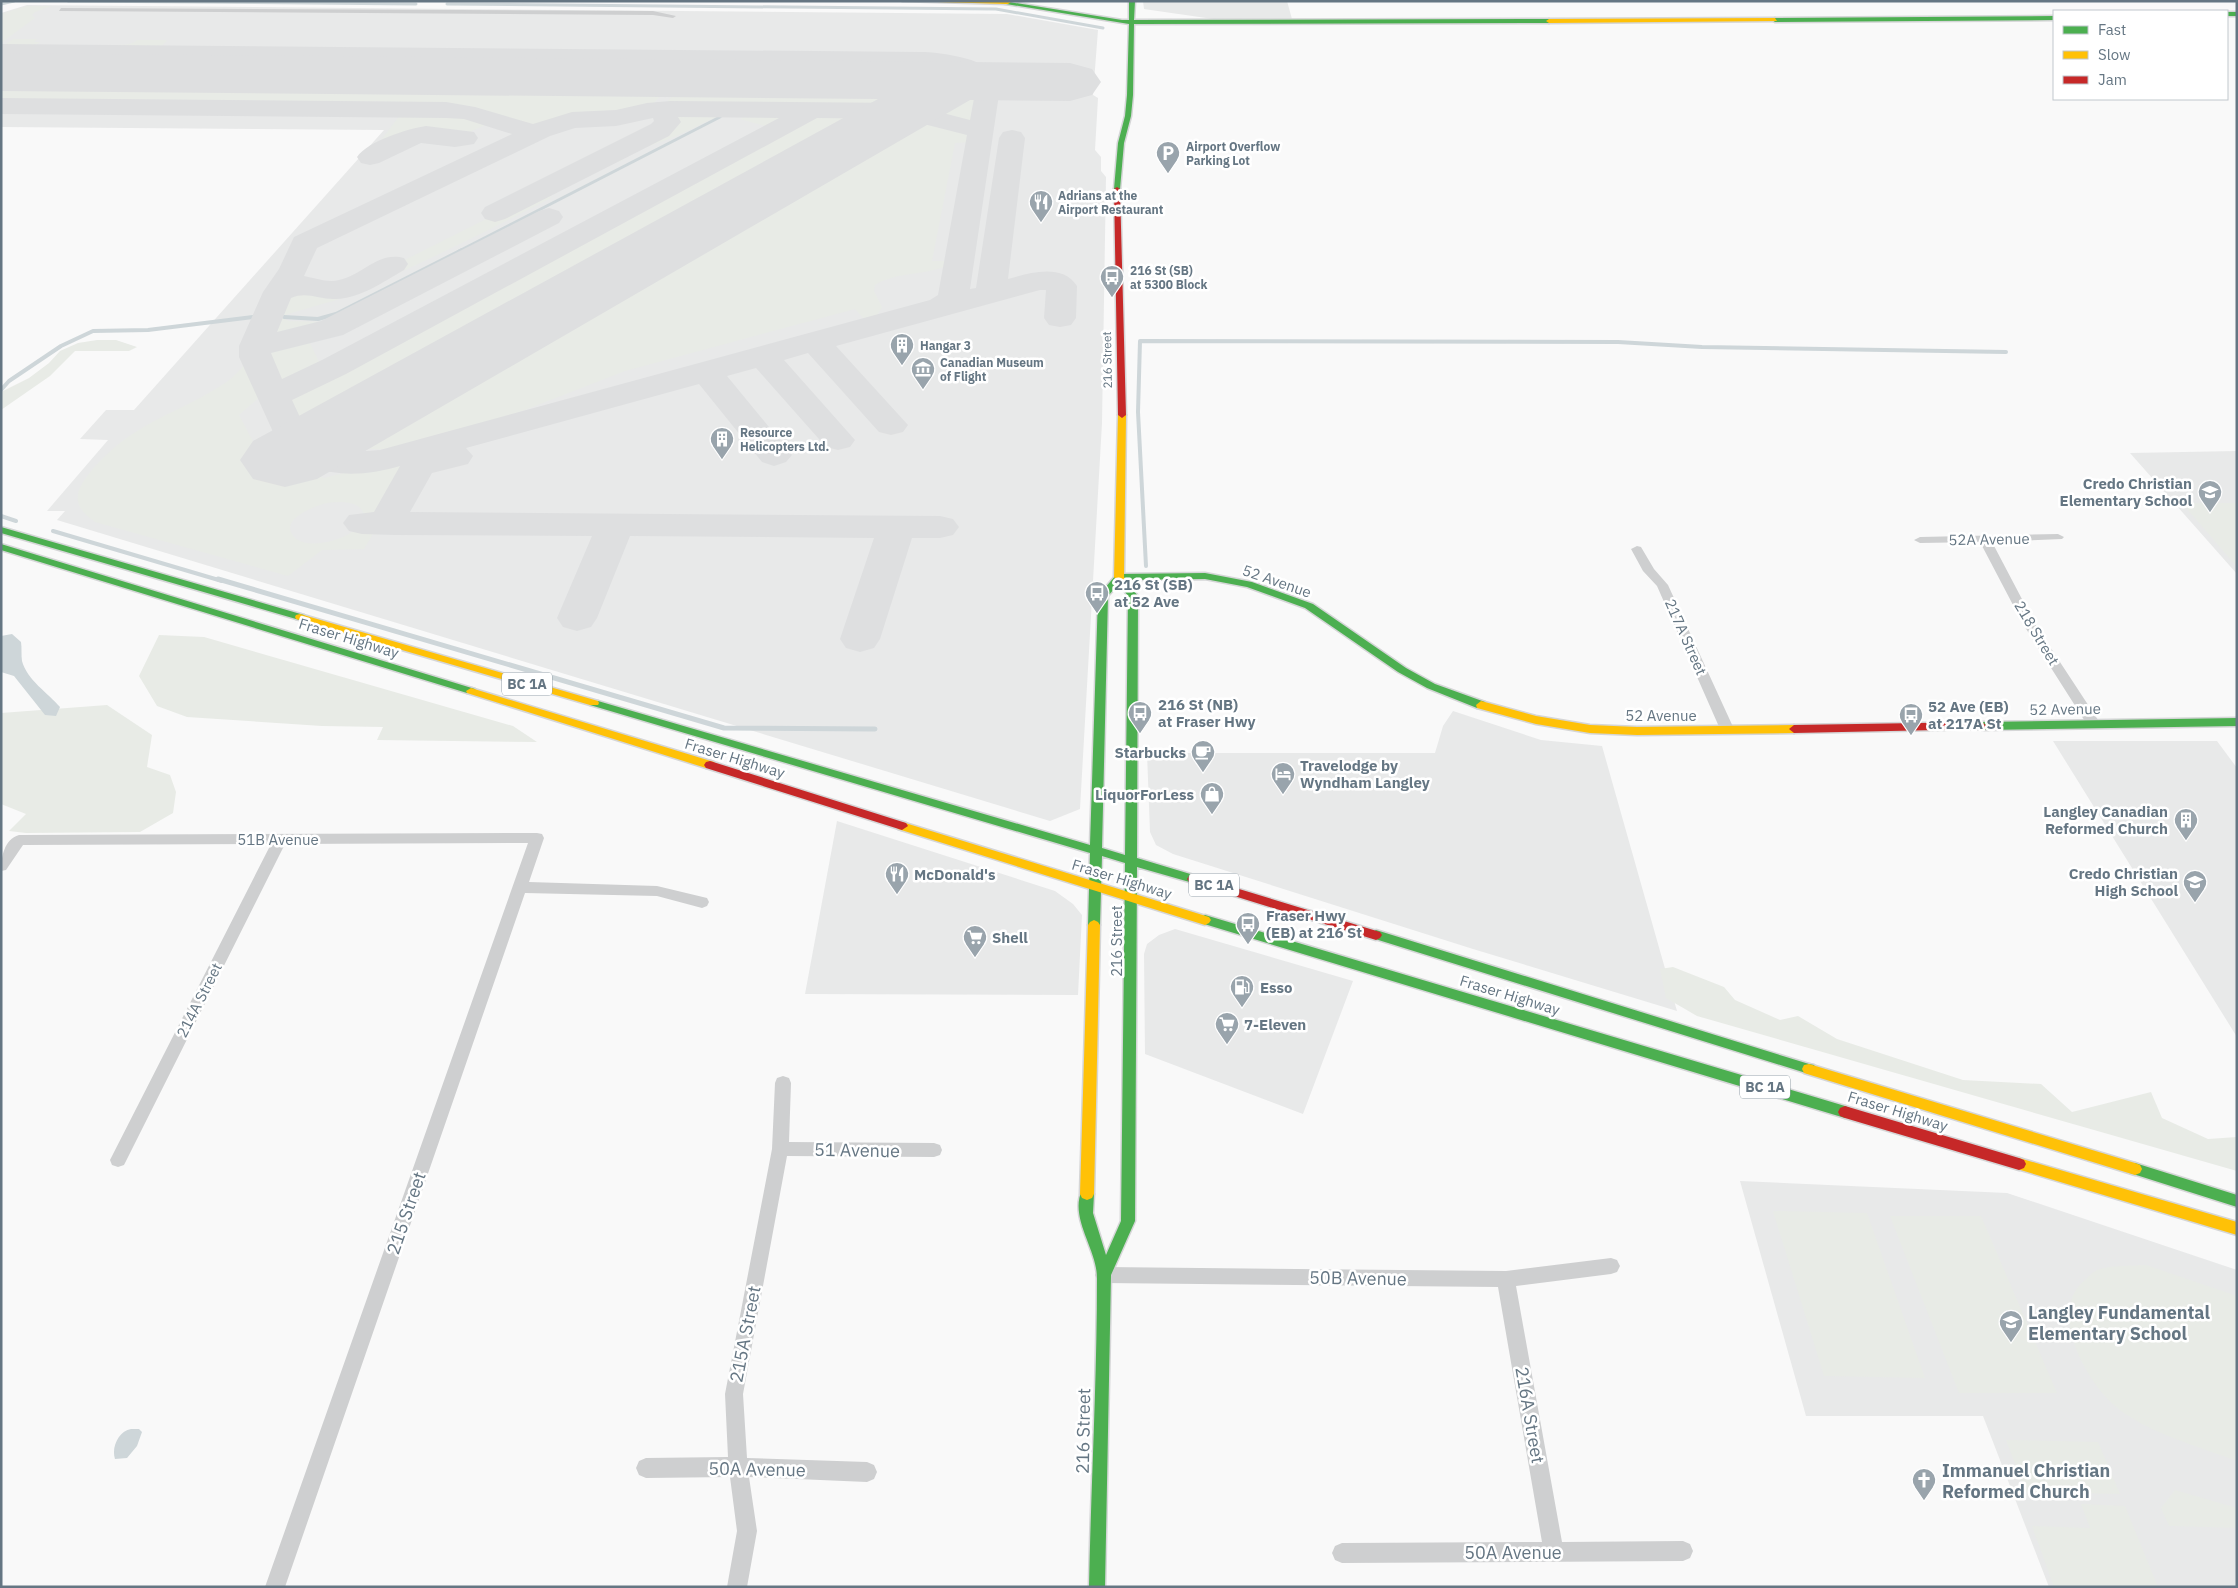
<svg xmlns="http://www.w3.org/2000/svg" width="2238" height="1588" font-family="'IBM Plex Sans',sans-serif">
<rect width="100%" height="100%" fill="#f9f9f9"/>
<!-- built -->
<path fill="#e8e9e9" d="M1143,1H1287L1292,19H1213L1144,9Z
M27,5L1007,14L1098,30L1093,95L1098,98L1095,150L1101,157V171L1106,177L1102,423L1080,809L1050,821L57,520L65,511H47L108,440L80,439L106,410H134L384,130L1,127V13Z
M2237,451V574L2130,453Z
M1453,711L1541,740L1602,746L1677,1011L1473,949L1173,854L1156,845L1150,832L1147,753H1435L1443,726Z
M2053,741H2217L2237,768V1037Z
M837,821L1055,891L1073,904L1082,915L1078,995L805,994Z
M1175,929L1353,981L1303,1114L1145,1054L1144,954L1147,944L1159,935Z
M1740,1181L2007,1193L2237,1270V1587H2049L1983,1416H1806Z"/>
<!-- green -->
<path fill="#e8ebe6" d="M27,6H52L35,12L32,15L35,18L1,43V14Z
M13,39H37L34,42H40L32,48L2,47Z
M137,40H165L167,41L158,49L111,48C119,42 127,48 137,40Z
M1,53L520,57L530,62L528,66L514,70L1,66Z
M562,58L929,61L957,70L950,74L549,71L541,66L545,62Z
M15,78L667,85L669,86L654,103L626,114L565,118L538,128H530L463,109L414,108L418,102L1,99V89Z
M687,84L928,87L889,108L669,106L666,103L681,86Z
M963,87L980,88L973,126L920,112Z
M403,111L458,113L492,122L456,138L433,132H417L373,151Z
M665,111H730C709,119 690,131 669,139C654,144 639,149 624,155L622,161L613,163L550,196L551,198C483,233 415,267 345,297C336,301 284,314 281,317L289,321L326,322L313,330L267,336L269,327L285,293C305,281 325,294 347,289L665,129L672,121Z
M754,111L789,112L793,113V116L772,128L740,119Z
M815,112L881,113L331,419C302,425 298,425 284,398L289,393Z
M913,116L972,132L970,142L955,143L932,261H949L948,265C925,276 898,271 875,285L874,291L882,307L876,317L865,320L855,309L625,371L489,424L397,450L371,449L357,444L360,432Z
M296,339L309,341L321,366L283,388H276L262,351L277,343Z
M97,340H116L137,347L129,351H75L50,376L1,410V392L29,378L49,363L60,351L78,343Z
M247,362L263,394L239,415L257,449L324,478L407,457L413,462L379,517L364,518C364,499 336,501 323,504C313,507 282,519 292,534C301,550 333,542 345,536C351,534 356,527 361,526C366,526 372,527 377,527L364,549L322,550L288,576L95,522C85,515 76,507 78,494C81,476 116,444 131,435C159,416 193,404 222,385C232,379 239,371 247,362Z
M2182,503H2237V567Z
M159,635L204,637L513,726L537,742L377,740L383,727L322,726L187,717L157,706L139,676Z
M107,705L152,735L147,767L170,775L176,792L173,813L140,832L26,833L9,831L26,814L1,804V713Z
M1673,967L1724,987L1735,1000L1780,1020L1798,1016L1837,1039L1963,1080L2041,1084L2072,1112L2151,1092L2162,1118L2208,1139L2237,1137V1171L1697,1016L1666,998L1660,969Z
M1773,1211L1867,1213L1925,1378L1824,1376Z
M1890,1216H1981L2057,1393H1959Z
M2146,1265L2237,1296V1461C2198,1446 2147,1433 2115,1406C2086,1381 2047,1311 2085,1280C2089,1276 2095,1270 2100,1269C2114,1265 2132,1266 2146,1265Z
M2006,1440L2098,1442L2120,1494L2026,1492Z
M2175,1490L2237,1508V1528L2169,1526L2161,1508Z
M2081,1504L2125,1506L2158,1587H2054L2032,1526L2090,1528Z"/>
<!-- water -->
<path fill="#ced6d9" d="M12,634L21,642C22,648 21,655 22,661C27,680 48,693 60,707L56,716L45,715L14,676L1,672V636Z
M131,1429H139L142,1432L137,1446L127,1458L115,1459C111,1447 119,1431 131,1429Z"/>
<g fill="none" stroke-linecap="round" stroke-linejoin="round">
<!-- stream-far2 -->
<path stroke="#ced6d9" stroke-width="3" d="M68,1L416,4
M1,4L14,1
M447,4L996,9L1103,28
M459,251L720,117"/>
<!-- stream-far1 -->
<path stroke="#ced6d9" stroke-width="4" d="M284,317L318,319L336,314L462,250
M1,390L9,381L61,346L93,331L148,330L253,317
M1,516L16,521
M53,531L222,581
M1146,566L1138,412L1140,341L1618,342L1702,347L2006,352"/>
<!-- stream -->
<path stroke="#ced6d9" stroke-width="5" d="M218,579L724,728L875,729"/>
<!-- taxiway -->
<path fill="#dedfe0" fill-rule="evenodd" d="M1,44L920,52C941,52 992,59 1001,81L970,289L976,288L999,138L1003,132L1012,130L1021,132L1025,138L1008,279C1030,273 1062,263 1077,286L1076,318L1071,325L1060,327L1049,325L1044,318L1046,290H1040L836,346L908,425L903,432L891,435L879,432L808,353L784,360L855,440L850,447L838,450L826,447L756,368L727,376L792,455L786,462L774,466L762,462L699,384L466,448L473,456L468,464L432,473L410,512L940,516L953,519L959,527L953,535L940,538H912L880,639L874,648L860,652L846,648L840,639L874,538L630,536L597,618L591,627L577,631L563,627L557,618L592,536L395,535L362,534L349,531L343,523L349,515L374,512L400,466C369,475 341,477 310,467L301,449L284,444L274,434L239,357V346L263,292L279,269L294,237L512,134L464,119L446,118L1,114V98L446,102L475,107L533,124L572,112L616,110L647,103L670,101L904,103L970,120L977,82L949,69L920,66L1,58ZM678,117L779,118L322,360L282,379L271,353L343,335L559,223L563,217L559,211L549,208L539,211L321,321L277,332L291,298C307,291 320,300 336,299C361,298 383,282 404,270L408,264L404,258C378,251 363,275 339,280C328,283 315,278 304,276L317,248L550,136L575,128L616,126L653,118L654,121L651,124L485,207L481,213L485,219L495,222L505,219L669,136L681,122ZM817,118L904,119L967,135L938,295L930,300L380,450L339,453L336,451L349,433L344,426L332,423L305,428L292,400L346,374Z
M426,126L474,132L478,138L474,144L455,147L421,143L379,163L370,165L361,163L357,157C368,141 407,129 426,126Z"/>
<!-- runway -->
<path fill="#dedfe0" fill-rule="evenodd" d="M1,53L1070,63L1092,69L1101,82L1092,95L1070,101L970,100L317,479L285,487L253,479L240,460L253,441L878,99L1,91Z"/>
<!-- fast casing -->
<g stroke="#d5d6d7" stroke-width="3">
<path id="fast" d="M1003,1L1122,20H1129V1H1135L1134,20L1549,19L1552,21L1549,23L1134,24L1133,95L1131,116L1124,143L1120,189L1117,191L1114,189L1118,143L1125,116L1127,95L1129,24L994,2Z
M2227,12H2237V16H2227Z
M2054,16V20L1775,22L1772,20L1775,18Z
M1,527L304,615L305,617L300,620L296,619L1,533Z
M1,544L475,689L476,691L475,693H467L1,550Z
M1205,573L1252,582L1313,604L1406,668L1435,684L1485,702L1486,705L1485,708H1477L1427,688L1398,672L1305,608L1247,587L1205,579L1122,580L1108,596L1102,848L1125,855L1128,596L1122,588L1127,585L1130,586L1138,596L1137,858L1197,876L1199,879L1197,882L1193,883L1137,867L1135,1221L1111,1275L1105,1587H1089C1091,1484 1097,1381 1097,1278C1097,1249 1069,1218 1082,1190L1087,1188L1092,1190L1094,1194L1093,1213L1106,1255L1121,1221L1125,863L1102,856L1100,925L1098,928H1090L1088,925L1090,853L590,705L589,703L590,701H598L1090,845L1098,596L1116,575L1119,574Z
M2237,718V726L1982,730L1977,726L1982,722Z
M1205,915L1845,1106L1850,1108L1852,1112L1850,1116L1845,1118L1201,923L1199,920L1201,917Z
M1376,930L1809,1064L1814,1065L1816,1069L1814,1073L1809,1074L1372,938L1370,935L1372,932Z
M2135,1163L2237,1195V1207L2130,1173L2128,1169L2130,1165Z"/>
</g>
<!-- slow casing -->
<g stroke="#d5d6d7" stroke-width="3">
<path id="slow" d="M902,1H1010L1011,2L1008,4Z
M1775,18L1777,21L1549,23L1546,21L1549,19Z
M1122,412L1126,415L1124,577L1132,588L1127,591L1124,590L1114,577L1118,415Z
M300,614L598,701L599,703L598,705H590L296,619L295,617L296,615Z
M471,688L714,762L716,765L714,768H706L467,693L466,691Z
M1481,701L1536,716L1590,725L1637,727L1794,725L1799,729L1794,733L1637,735L1590,733L1536,724L1477,708L1476,705Z
M902,822L1209,917L1211,920L1209,923L1205,925L898,829L896,826L898,823Z
M1094,920L1098,922L1100,925L1094,1194L1092,1198L1087,1200L1082,1198L1080,1194L1088,925L1090,922Z
M1809,1064L2135,1163L2140,1165L2142,1169L2140,1173L2135,1175L1804,1073L1802,1069L1804,1065Z
M2019,1158L2237,1222V1235L2014,1168L2012,1164L2014,1160Z"/>
</g>
<!-- jam casing -->
<g stroke="#d5d6d7" stroke-width="3">
<path id="jam" d="M1117,187L1120,189L1126,415L1122,418L1118,415L1114,189Z
M1982,722L1987,726L1986,729L1794,733L1789,729L1794,725Z
M710,761L906,823L908,826L902,830L706,768L704,765L706,762Z
M1193,875L1380,932L1382,935L1380,938L1376,940L1189,882L1187,879L1189,876Z
M1845,1106L2019,1158L2024,1160L2026,1164L2024,1168L2019,1170L1845,1118L1840,1116L1838,1112L1840,1108Z"/>
</g>
<!-- street -->
<path fill="#cecfd0" fill-rule="evenodd" d="M61,8L653,11L676,16L673,18L653,15L59,11Z
M2058,534L2064,537L2062,539L1992,542L2035,624L2100,723L2093,727L2088,726L2023,624L1980,542L1920,543L1914,540L1920,537Z
M1637,546L1641,547L1654,569L1668,585L1734,729L1732,732H1722L1720,729L1657,586L1643,571L1631,549Z
M537,833L542,834L544,838L529,882L657,886L707,898L709,902L707,906L702,908L657,896L525,893L285,1587H265L528,843L285,844L124,1165L118,1167L112,1165L110,1160L271,844L23,845L6,870L1,871C1,858 4,839 19,835Z
M783,1076L789,1078L791,1083L789,1142L934,1143L940,1145L942,1150L940,1155L934,1157L787,1156L743,1394L747,1458L867,1462L874,1465L877,1472L874,1479L867,1482L749,1477L757,1531L747,1587H727L737,1531L730,1477L646,1478L639,1475L636,1468L639,1461L646,1458L728,1457L725,1394L772,1149L775,1083L777,1078Z
M1611,1258L1617,1260L1620,1266L1617,1272L1611,1274L1516,1286L1562,1542L1683,1541L1690,1544L1693,1551L1690,1558L1683,1561L1342,1563L1335,1560L1332,1553L1335,1546L1342,1543L1542,1542L1498,1287L1104,1283L1098,1281L1095,1275L1098,1269L1104,1267L1506,1271Z"/>
<!-- fast -->
<use href="#fast" fill="#4caf50" fill-rule="evenodd"/>
<!-- slow -->
<use href="#slow" fill="#ffc107" fill-rule="evenodd"/>
<!-- jam -->
<use href="#jam" fill="#c62828" fill-rule="evenodd"/>
</g>
<!-- icons -->
<defs>
<g id="parking-pin" transform="scale(1.25)"><path d="M0 17L-7.5 6A9.5 9.5 0 1 1 7.5 6Z" fill="#99a4ac" stroke="#fff"/><path d="M-3.5-5.5H1a3.5 3.5 0 0 1 0 7H-1V5.5H-3.5ZM-1-3.4V-.6H.8a1.4 1.4 0 0 0 0-2.8Z" fill="#fff"/></g>
<g id="restaurant-pin" transform="scale(1.25)"><path d="M0 17L-7.5 6A9.5 9.5 0 1 1 7.5 6Z" fill="#99a4ac" stroke="#fff"/><path d="M-5-6h1v4h1v-4h1v4h1v-4h1v5L-1.5 .5V6h-2V.5L-5-1ZM5-6V6H3V1.5H1.5Q1.5-4 5-6Z" fill="#fff"/></g>
<g id="bus-pin" transform="scale(1.25)"><path d="M0 17L-7.5 6A9.5 9.5 0 1 1 7.5 6Z" fill="#99a4ac" stroke="#fff"/><path d="M-5-6H5V4H4V6H2V4H-2V6H-4V4H-5ZM-3.5-4V0h7V-4ZM-3.5 1.2v1.5H-2V1.2ZM2 1.2v1.5H3.5V1.2Z" fill="#fff"/></g>
<g id="building-pin" transform="scale(1.25)"><path d="M0 17L-7.5 6A9.5 9.5 0 1 1 7.5 6Z" fill="#99a4ac" stroke="#fff"/><path d="M-4-6H4V6H1V3H-1V6H-4ZM-2.5-4.3h1.7v1.8h-1.7ZM.8-4.3h1.7v1.8H.8ZM-2.5-1h1.7V.8h-1.7ZM.8-1h1.7V.8H.8Z" fill="#fff"/></g>
<g id="museum-pin" transform="scale(1.25)"><path d="M0 17L-7.5 6A9.5 9.5 0 1 1 7.5 6Z" fill="#99a4ac" stroke="#fff"/><path d="M0-6L6-3V-2H-6V-3ZM-5-1h2V3h-2ZM-1-1h2V3h-2ZM3-1h2V3H3ZM-6 4H6V6H-6Z" fill="#fff"/></g>
<g id="school-pin" transform="scale(1.25)"><path d="M0 17L-7.5 6A9.5 9.5 0 1 1 7.5 6Z" fill="#99a4ac" stroke="#fff"/><path d="M0-5L7-2L0 1L-7-2ZM-4 1L0 2.5L4 1V4Q0 6-4 4Z" fill="#fff"/></g>
<g id="cafe-pin" transform="scale(1.25)"><path d="M0 17L-7.5 6A9.5 9.5 0 1 1 7.5 6Z" fill="#99a4ac" stroke="#fff"/><path d="M-5.5-4.5H6V0H3Q3 3.5 0 3.5H-2.5Q-5.5 3.5-5.5 0ZM3-3.2v2h1.7v-2ZM-6 4.5H4V6H-6Z" fill="#fff"/></g>
<g id="hotel-pin" transform="scale(1.25)"><path d="M0 17L-7.5 6A9.5 9.5 0 1 1 7.5 6Z" fill="#99a4ac" stroke="#fff"/><path d="M-6-4.5h1.5V1H6V5H4.5V3h-9V5H-6ZM-4 0a1.8 1.8 0 1 1 3.6 0ZM.5 0V-2.5h3Q6-2.5 6 0Z" fill="#fff"/></g>
<g id="shop-pin" transform="scale(1.25)"><path d="M0 17L-7.5 6A9.5 9.5 0 1 1 7.5 6Z" fill="#99a4ac" stroke="#fff"/><path d="M-5-2.5h2.3a2.7 3.5 0 0 1 5.4 0H5L5.5 6h-11ZM-1.5-2.5h3a1.5 2.3 0 0 0-3 0Z" fill="#fff"/></g>
<g id="supermarket-pin" transform="scale(1.25)"><path d="M0 17L-7.5 6A9.5 9.5 0 1 1 7.5 6Z" fill="#99a4ac" stroke="#fff"/><path d="M-6-5.5h2.5l.6 2H6L4.5 2H-2.5L-4.4-4H-6ZM-1.5 3.2a1.3 1.3 0 1 0 .1 0ZM3 3.2a1.3 1.3 0 1 0 .1 0Z" fill="#fff"/></g>
<g id="fuel-pin" transform="scale(1.25)"><path d="M0 17L-7.5 6A9.5 9.5 0 1 1 7.5 6Z" fill="#99a4ac" stroke="#fff"/><path d="M-5.5-6h7V0h2V4h1.3V-2.5L3-4.5l.8-.8L6-3V5H2.5V1h-1V6h-7ZM-4.2-4.7v3.2H.2V-4.7Z" fill="#fff"/></g>
<g id="church-pin" transform="scale(1.25)"><path d="M0 17L-7.5 6A9.5 9.5 0 1 1 7.5 6Z" fill="#99a4ac" stroke="#fff"/><path d="M-1.2-6h2.4v3.5h3.3v2.4h-3.3V6h-2.4V-.1h-3.3v-2.4h3.3Z" fill="#fff"/></g>
</defs>
<g fill-rule="evenodd">
<use href="#parking-pin" x="1168" y="153"/>
<use href="#restaurant-pin" x="1041" y="202"/>
<use href="#bus-pin" x="1112" y="277"/>
<use href="#building-pin" x="902" y="345"/>
<use href="#museum-pin" x="923" y="369"/>
<use href="#building-pin" x="722" y="439"/>
<use href="#school-pin" x="2210" y="492"/>
<use href="#bus-pin" x="1097" y="593"/>
<use href="#bus-pin" x="1140" y="713"/>
<use href="#bus-pin" x="1911" y="715"/>
<use href="#cafe-pin" x="1203" y="752"/>
<use href="#hotel-pin" x="1283" y="774"/>
<use href="#shop-pin" x="1212" y="794"/>
<use href="#building-pin" x="2186" y="820"/>
<use href="#restaurant-pin" x="897" y="874"/>
<use href="#school-pin" x="2195" y="882"/>
<use href="#bus-pin" x="1248" y="924"/>
<use href="#supermarket-pin" x="975" y="937"/>
<use href="#fuel-pin" x="1242" y="987"/>
<use href="#supermarket-pin" x="1227" y="1024"/>
<use href="#school-pin" x="2011" y="1322"/>
<use href="#church-pin" x="1924" y="1480"/>
</g>
<g text-anchor="middle" dominant-baseline="central" stroke-width="5" stroke-linejoin="round" paint-order="stroke">
<!-- far-poi labels -->
<g font-size="12" font-weight="bold" fill="#657683" stroke="#fff" text-anchor="start">
<text x="1186" y="146">Airport Overflow<tspan x="1186" dy="14">Parking Lot</tspan></text>
<text x="1058" y="195">Adrians at the<tspan x="1058" dy="14">Airport Restaurant</tspan></text>
<text x="1130" y="270">216 St (SB)<tspan x="1130" dy="14">at 5300 Block</tspan></text>
<text x="920" y="345">Hangar 3</text>
<text x="940" y="362">Canadian Museum<tspan x="940" dy="14">of Flight</tspan></text>
<text x="740" y="432">Resource<tspan x="740" dy="14">Helicopters Ltd.</tspan></text>
</g>
<!-- far-street labels -->
<g font-size="12" fill="#657683" stroke="#fff">
<text transform="translate(1107 360) rotate(-91)">216 Street</text>
</g>
<!-- shield labels -->
<g fill="#fff" stroke="#939fa8" stroke-width="1">
<rect x="502" y="672.5" width="50" height="23" rx="4"/>
<rect x="1189" y="873.5" width="50" height="23" rx="4"/>
<rect x="1740" y="1075.5" width="50" height="23" rx="4"/>
</g>
<g font-size="14" font-weight="bold" fill="#657683">
<text x="527" y="684">BC 1A</text>
<text x="1214" y="885">BC 1A</text>
<text x="1765" y="1087">BC 1A</text>
</g>
<!-- poi labels -->
<g font-size="15" font-weight="bold" fill="#657683" stroke="#fff" text-anchor="start">
<text x="2192" y="483" text-anchor="end">Credo Christian<tspan x="2192" dy="17">Elementary School</tspan></text>
<text x="1114" y="584">216 St (SB)<tspan x="1114" dy="17">at 52 Ave</tspan></text>
<text x="1158" y="704">216 St (NB)<tspan x="1158" dy="17">at Fraser Hwy</tspan></text>
<text x="1928" y="706">52 Ave (EB)<tspan x="1928" dy="17">at 217A St</tspan></text>
<text x="1186" y="752" text-anchor="end">Starbucks</text>
<text x="1300" y="765">Travelodge by<tspan x="1300" dy="17">Wyndham Langley</tspan></text>
<text x="1194" y="794" text-anchor="end">LiquorForLess</text>
<text x="2168" y="811" text-anchor="end">Langley Canadian<tspan x="2168" dy="17">Reformed Church</tspan></text>
<text x="2178" y="873" text-anchor="end">Credo Christian<tspan x="2178" dy="17">High School</tspan></text>
<text x="914" y="874">McDonald's</text>
<text x="1266" y="915">Fraser Hwy<tspan x="1266" dy="17">(EB) at 216 St</tspan></text>
<text x="992" y="937">Shell</text>
<text x="1260" y="987">Esso</text>
<text x="1244" y="1024">7-Eleven</text>
</g>
<!-- street labels -->
<g font-size="15" fill="#657683" stroke="#fff">
<text transform="translate(1989 539) rotate(-1)">52A Avenue</text>
<text transform="translate(1277 581) rotate(19)">52 Avenue</text>
<text transform="translate(2037 633) rotate(59)">218 Street</text>
<text transform="translate(1686 637) rotate(66)">217A Street</text>
<text transform="translate(349 638) rotate(17)">Fraser Highway</text>
<text transform="translate(2065 709) rotate(-1)">52 Avenue</text>
<text x="1661" y="715">52 Avenue</text>
<text transform="translate(735 758) rotate(17)">Fraser Highway</text>
<text x="278" y="839">51B Avenue</text>
<text transform="translate(1122 879) rotate(17)">Fraser Highway</text>
<text transform="translate(1116 941) rotate(-90)">216 Street</text>
<text transform="translate(1510 995) rotate(17)">Fraser Highway</text>
<text transform="translate(199 1000) rotate(-63)">214A Street</text>
<text transform="translate(1898 1111) rotate(17)">Fraser Highway</text>
</g>
<!-- near-street labels -->
<g font-size="18" fill="#657683" stroke="#fff">
<text transform="translate(857 1150) rotate(1)">51 Avenue</text>
<text transform="translate(406 1213) rotate(-71)">215 Street</text>
<text transform="translate(1358 1278) rotate(1)">50B Avenue</text>
<text transform="translate(745 1334) rotate(-79)">215A Street</text>
<text transform="translate(1530 1415) rotate(80)">216A Street</text>
<text transform="translate(1083 1431) rotate(-89)">216 Street</text>
<text transform="translate(757 1469) rotate(1)">50A Avenue</text>
<text x="1513" y="1552">50A Avenue</text>
</g>
<!-- near-poi labels -->
<g font-size="18" font-weight="bold" fill="#657683" stroke="#fff" text-anchor="start">
<text x="2028" y="1312">Langley Fundamental<tspan x="2028" dy="21">Elementary School</tspan></text>
<text x="1942" y="1470">Immanuel Christian<tspan x="1942" dy="21">Reformed Church</tspan></text>
</g>
</g>
<!-- border -->
<rect width="2238" height="1588" fill="none" stroke="#657683" stroke-width="5"/>
<!-- legend -->
<rect x="2053" y="10" width="175" height="90" fill="#ffffff" stroke="#c1c8cd"/>
<rect x="2063" y="26" width="25" height="8" fill="#4caf50" stroke="#c1c8cd"/>
<text x="2098" y="35" font-size="15" fill="#657683">Fast</text>
<rect x="2063" y="51" width="25" height="8" fill="#ffc107" stroke="#c1c8cd"/>
<text x="2098" y="60" font-size="15" fill="#657683">Slow</text>
<rect x="2063" y="76" width="25" height="8" fill="#c62828" stroke="#c1c8cd"/>
<text x="2098" y="85" font-size="15" fill="#657683">Jam</text>
</svg>
